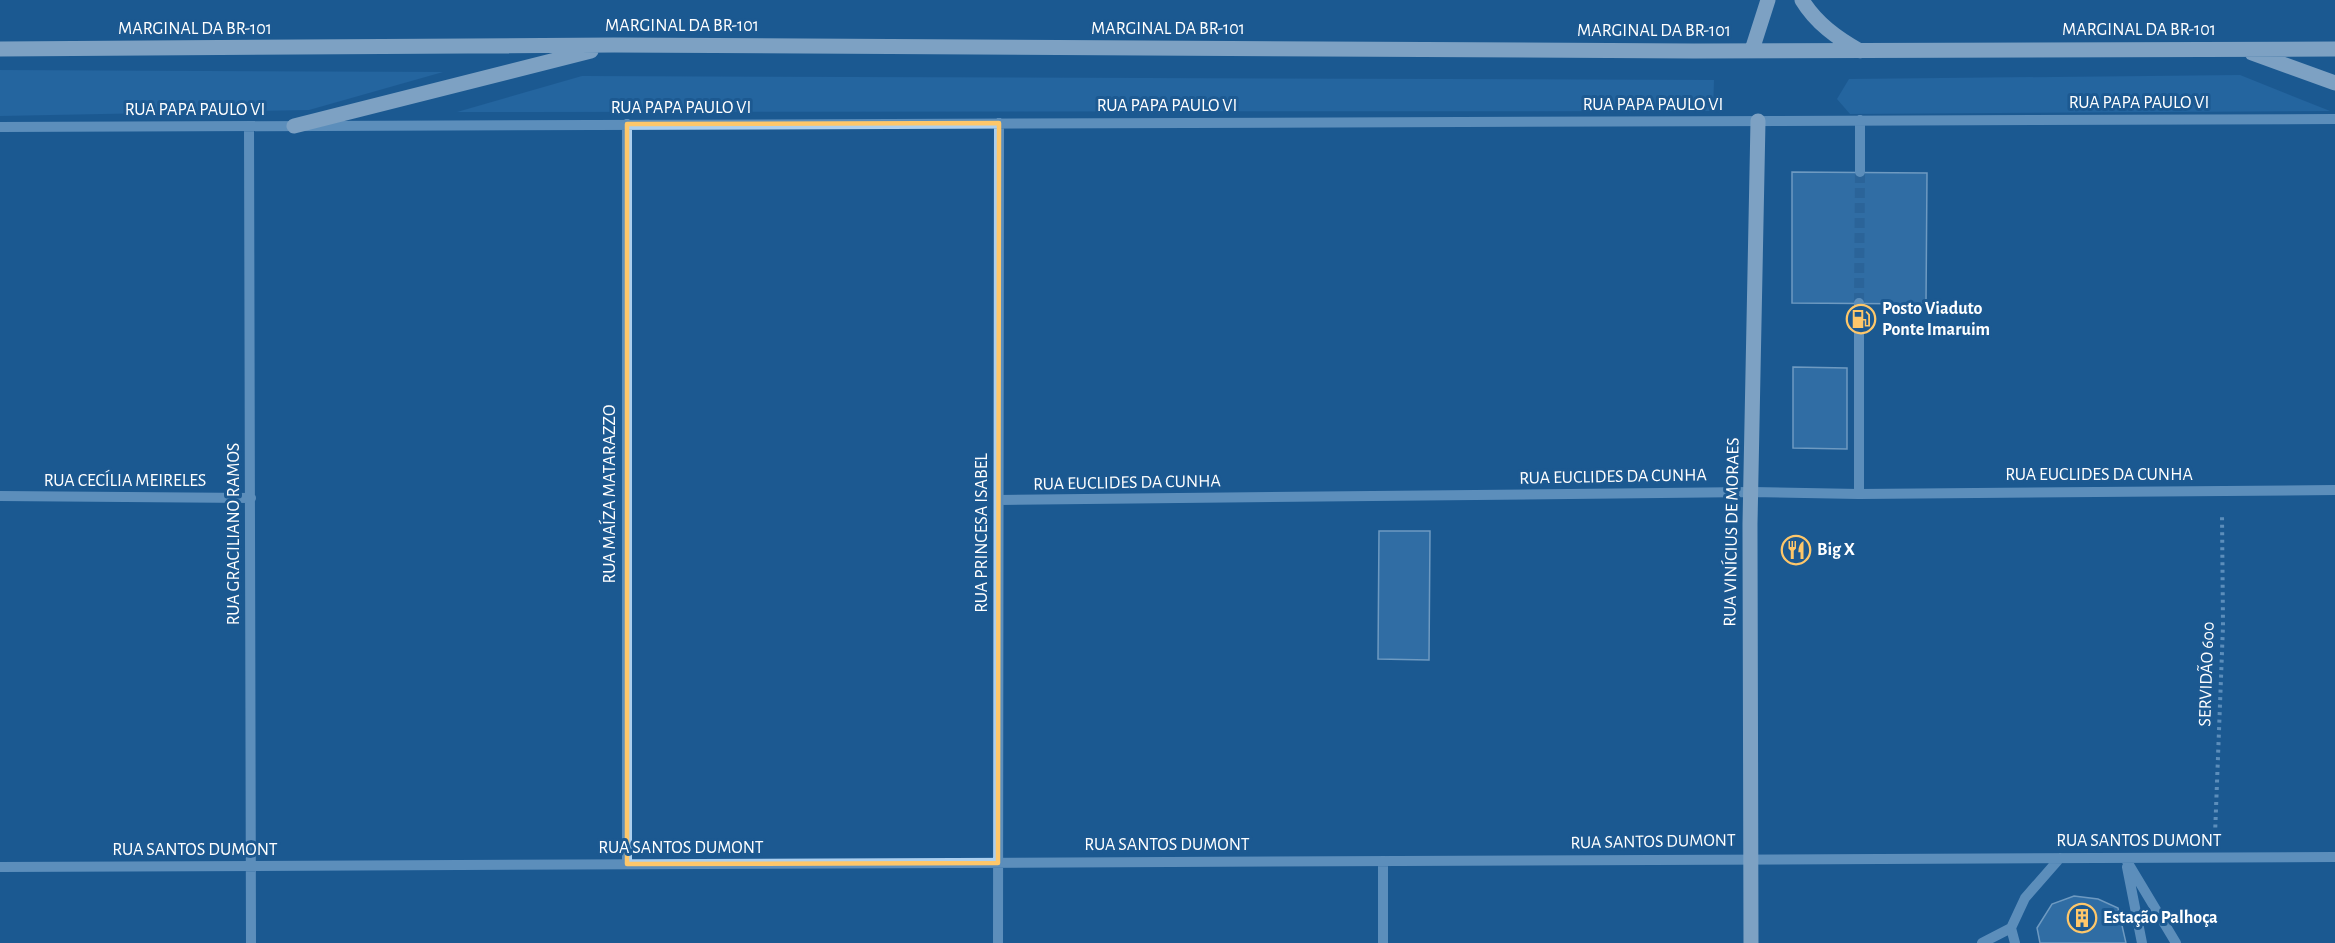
<svg xmlns="http://www.w3.org/2000/svg" width="2335" height="943" font-family="'Alegreya Sans',sans-serif">
<rect width="100%" height="100%" fill="#1c5991"/>
<!-- green -->
<path fill="#2f73af" d="M0,70L443,72L309,110L0,116Z
M2240,75L2330,111L1850,114L1837,99L1849,79Z
M582,76L1714,80L1713,111L457,112Z"/>
<!-- building -->
<path fill="#4985ba" stroke="#d2e8fa" stroke-width="1.5" d="M1792,172L1927,173L1926,304L1792,303Z
M1793,367L1847,368V449L1793,448Z
M1379,531H1430L1429,660L1378,659Z
M2074,896L2098,899L2118,908L2126,943H2040L2037,928L2052,904Z"/>
<g fill="none" stroke-linecap="round" stroke-linejoin="round">
<!-- minor-tunnel -->
<path stroke="#3e72a2" stroke-width="10" stroke-dasharray="10 5" stroke-linecap="butt" d="M1859,303L1860,172"/>
<!-- path -->
<path stroke="#accfee" stroke-width="4" stroke-dasharray="3 4.5" stroke-linecap="butt" d="M2215,835L2223,626L2222,513"/>
<!-- minor -->
<path stroke="#accfee" stroke-width="10" d="M627,124V864
M249,126L251,943
M0,127L2335,119
M1860,172V120
M1859,494V303
M0,496L251,498
M999,500L1751,492L1859,494L2335,490
M2125,858L2176,943
M0,867L2335,857
M2127,867L2142,943
M998,943L999,123
M1383,943V861
M1982,943L2011,928
M2015,943L2011,928L2025,898L2060,858"/>
<!-- major -->
<path stroke="#f3f9ff" stroke-width="15" d="M1802,0C1816,23 1837,38 1860,51
M0,49L614,45L1694,51L2335,49
M1752,50L1768,0
M2252,53L2335,83
M294,126L591,51
M1751,943L1750,524L1758,121"/>
</g>
<!-- marked area -->
<path d="M0 0H2335V943H0ZM999,123L998,863L627,864V124Z" fill="#1c5991" fill-opacity=".55" fill-rule="evenodd"/>
<path fill="none" stroke="#fec76a" stroke-width="4.5" stroke-linejoin="round" d="M999,123L998,863L627,864V124Z"/>
<!-- icons -->
<defs>
<g id="fuel-ring" transform="scale(1.5)"><circle r="9.5" fill="#1c5991" stroke="#fec76a" stroke-width="1.5"/><path d="M-5.5-6h7V0h2V4h1.3V-2.5L3-4.5l.8-.8L6-3V5H2.5V1h-1V6h-7ZM-4.2-4.7v3.2H.2V-4.7Z" fill="#fec76a"/></g>
<g id="restaurant-ring" transform="scale(1.5)"><circle r="9.5" fill="#1c5991" stroke="#fec76a" stroke-width="1.5"/><path d="M-5-6h1v4h1v-4h1v4h1v-4h1v5L-1.5 .5V6h-2V.5L-5-1ZM5-6V6H3V1.5H1.5Q1.5-4 5-6Z" fill="#fec76a"/></g>
<g id="building-ring" transform="scale(1.5)"><circle r="9.5" fill="#1c5991" stroke="#fec76a" stroke-width="1.5"/><path d="M-4-6H4V6H1V3H-1V6H-4ZM-2.5-4.3h1.7v1.8h-1.7ZM.8-4.3h1.7v1.8H.8ZM-2.5-1h1.7V.8h-1.7ZM.8-1h1.7V.8H.8Z" fill="#fec76a"/></g>
</defs>
<g fill-rule="evenodd">
<use href="#fuel-ring" x="1861" y="319"/>
<use href="#restaurant-ring" x="1796" y="550"/>
<use href="#building-ring" x="2082" y="918"/>
</g>
<g text-anchor="middle" dominant-baseline="central" stroke-width="6" stroke-linejoin="round" paint-order="stroke">
<!-- street labels -->
<g font-size="18" fill="#fff" stroke="#1c5991">
<text x="682" y="26">MARGINAL DA BR-101</text>
<text x="195" y="29">MARGINAL DA BR-101</text>
<text x="1168" y="29">MARGINAL DA BR-101</text>
<text x="2139" y="30">MARGINAL DA BR-101</text>
<text x="1654" y="31">MARGINAL DA BR-101</text>
<text x="2139" y="103">RUA PAPA PAULO VI</text>
<text x="1653" y="105">RUA PAPA PAULO VI</text>
<text x="1167" y="106">RUA PAPA PAULO VI</text>
<text x="681" y="108">RUA PAPA PAULO VI</text>
<text x="195" y="110">RUA PAPA PAULO VI</text>
<text x="2099" y="475">RUA EUCLIDES DA CUNHA</text>
<text transform="translate(1613 477) rotate(-1)">RUA EUCLIDES DA CUNHA</text>
<text x="125" y="481">RUA CECÍLIA MEIRELES</text>
<text transform="translate(1127 483) rotate(-1)">RUA EUCLIDES DA CUNHA</text>
<text transform="translate(610 494) rotate(-90)">RUA MAÍZA MATARAZZO</text>
<text transform="translate(1732 532) rotate(-89)">RUA VINÍCIUS DE MORAES</text>
<text transform="translate(982 533) rotate(-90)">RUA PRINCESA ISABEL</text>
<text transform="translate(234 534) rotate(-90)">RUA GRACILIANO RAMOS</text>
<text transform="translate(2207 674) rotate(-88)">SERVIDÃO 600</text>
<text x="2139" y="841">RUA SANTOS DUMONT</text>
<text transform="translate(1653 842) rotate(-1)">RUA SANTOS DUMONT</text>
<text x="1167" y="845">RUA SANTOS DUMONT</text>
<text x="681" y="848">RUA SANTOS DUMONT</text>
<text x="195" y="850">RUA SANTOS DUMONT</text>
</g>
<!-- poi labels -->
<g font-size="18" font-weight="bold" fill="#fff" stroke="#1c5991" text-anchor="start">
<text x="1882" y="309">Posto Viaduto<tspan x="1882" dy="21">Ponte Imaruim</tspan></text>
<text x="1817" y="550">Big X</text>
<text x="2103" y="918">Estação Palhoça</text>
</g>
</g>
</svg>
